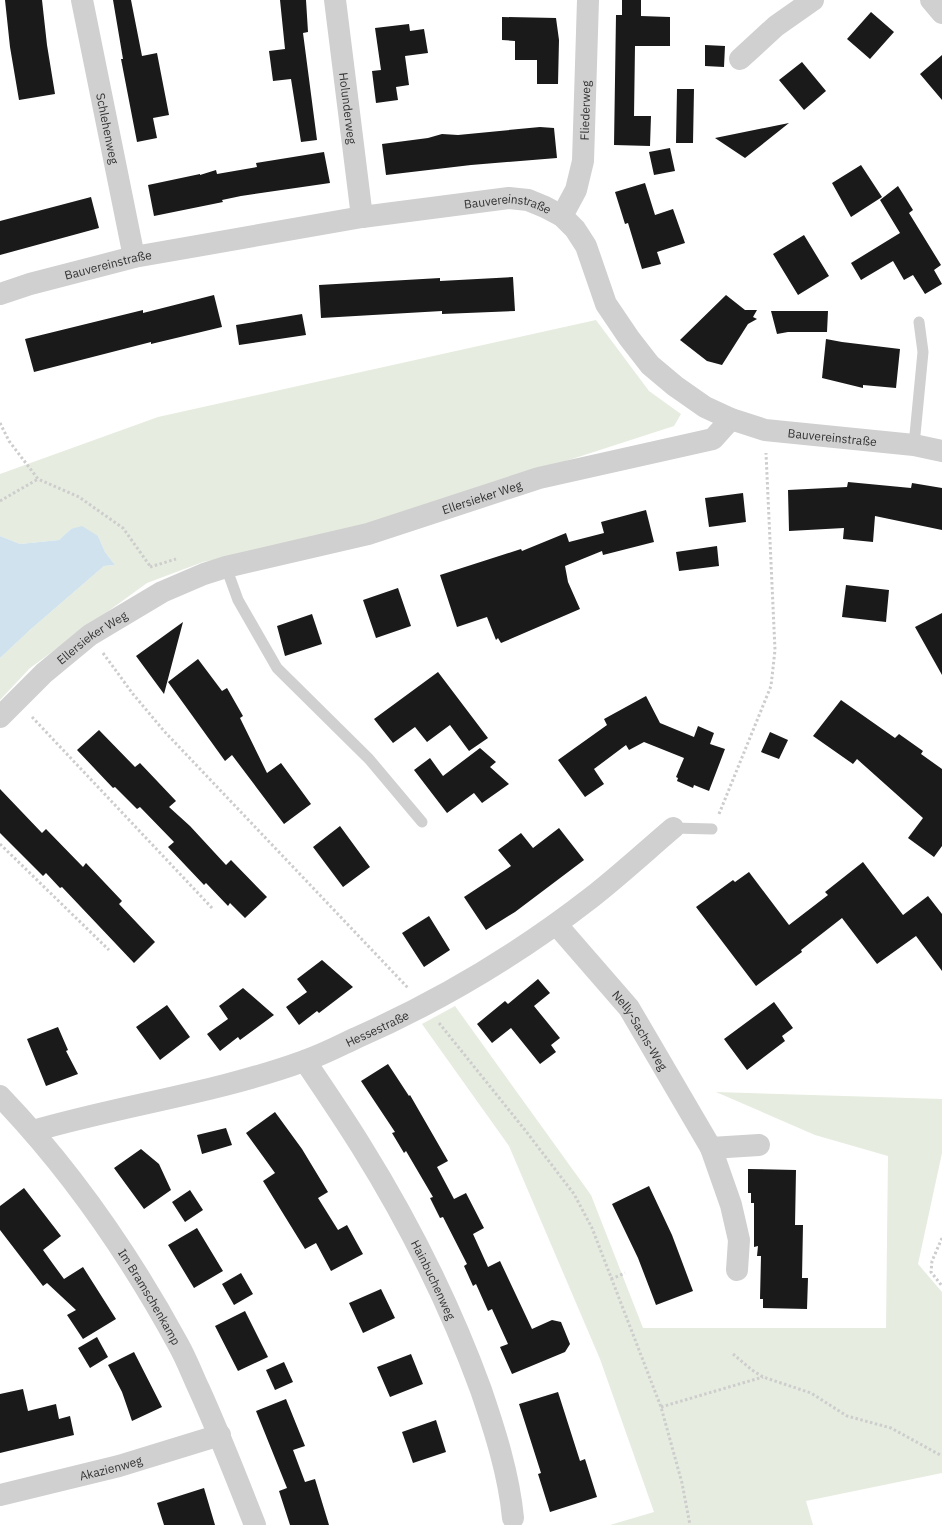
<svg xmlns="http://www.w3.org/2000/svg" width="942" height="1525" font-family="'IBM Plex Sans',sans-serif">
<rect width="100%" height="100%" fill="#fff"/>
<!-- green -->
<path fill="#e6ecdf" d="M596,320L649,391L681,414L674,426L347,532L203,562L147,583L30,668L0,700V658L31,629L104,566L115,565L105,552L98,536L71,529L59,540L20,544L0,536V474L158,417Z
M455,1006L591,1195L643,1328H886L888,1156L815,1135L716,1092L942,1099V1153L918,1264L942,1292V1473L806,1501L813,1525H610L654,1512L600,1359L509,1146L422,1024Z"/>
<!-- water -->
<path fill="#cfe2ee" d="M82,526L98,536L105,552L115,565L104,566L31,629L0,658V536L20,544L59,540L71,529Z"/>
<!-- building -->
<path fill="#1a1a1a" d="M5,0H42L47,45L55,94L19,100L10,47Z
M113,0H131L142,56L157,53L169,115L153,118L157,138L137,142L121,59H123Z
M280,0H306L308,32L303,33L317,140L301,142L291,79L273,81L269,51L285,49Z
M622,0H641V16L670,17V46H635L634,116H651L650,146L614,145L616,15H622Z
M871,12L894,32L870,59L847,39Z
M502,17L556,18L559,40L558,84H537V60H515V41L502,40Z
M409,24L410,31L424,29L428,53L405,56L409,85L396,87L398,100L376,103L372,71L381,70L375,28Z
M705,45L725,46L724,67L705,66Z
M942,55V100L920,74Z
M802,62L826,91L804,110L779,80Z
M677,89H694L693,143H676Z
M789,123L745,158L715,138Z
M540,127L554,128L557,158L471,165L386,175L382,144L428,138L442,134L458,135Z
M670,148L675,171L654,175L649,152Z
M324,152L330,183L241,196L222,200L223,202L154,216L148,185L200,174V175L216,170L217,174L257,167L256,163Z
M861,165L882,197L851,217L832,183Z
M645,183L655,215L673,209L685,243L657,252L661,264L642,269L628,223L625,224L615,192Z
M898,186L913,210L909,213L941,265L934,270L942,284L925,294L913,275L904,280L893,261L861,280L851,263L900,233L880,200Z
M91,197L99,228L0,255V221Z
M804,235L829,276L798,295L773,254Z
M513,277L515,311L442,314V311L321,318L319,285L440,278V281Z
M214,295L222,327L151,344V342L34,372L25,339L143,310V313Z
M726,295L745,310H757L753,317L757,319L748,324L722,365L707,361L680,340Z
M771,311H828L827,332H788L777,334Z
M302,314L306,335L239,345L236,325Z
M826,339L842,342L900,349L896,388L863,385V388L822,378Z
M848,482L911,488L912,483L942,488V530L875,516L873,542L843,539L844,528L789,531L788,490L847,487Z
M743,493L746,522L709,527L705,498Z
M646,510L654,542L603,555L602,551L565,566L568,582L580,609L501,643L498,638L496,640L487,617L457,627L440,575L521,549L522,551L566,533L569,542L604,533L601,522Z
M717,546L719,566L679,571L676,552Z
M846,585L889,590L886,622L842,617Z
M398,588L411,626L376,638L363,600Z
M942,613V675L915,627Z
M312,614L322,644L285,656L277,626Z
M183,622L164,694L136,656Z
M198,659L222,691L227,688L243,716L240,718L267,773L281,763L311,804L284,824L232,755L225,761L168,682Z
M438,672L488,738L469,751L450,725L427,742L415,727L393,743L374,719Z
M646,696L660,723L694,737L698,726L714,733L710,744L725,749L709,791L694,785L693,788L677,781L678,778L676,777L684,758L644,742L629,750L626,745L594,769L604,784L585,797L558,760L607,725L604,719Z
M841,700L895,738L899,734L923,751L921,754L942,769V846L934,857L908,838L923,818L857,759L853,764L813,736Z
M99,730L135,767L140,763L176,801L169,807L190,826L226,865L231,860L267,897L245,918L230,903L228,906L206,883L204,885L168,847L174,842L140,807L137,809L115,787L113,788L77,750Z
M770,732L788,740L779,759L761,752Z
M480,748L496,762L490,767L509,784L482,803L474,793L447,813L414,770L430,758L443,776Z
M0,789L42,833L46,829L83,867L86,863L122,901L119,904L155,942L134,963L62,887L60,888L46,873L43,876L0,833Z
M340,826L370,867L343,887L313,847Z
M559,828L584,860L515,912L486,930L464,897L511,866L498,850L521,833L533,848Z
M863,862L903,915L928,896L942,914V971L916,936L877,964L842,918L801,950L802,952L756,986L696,907L733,880L735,882L749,872L789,925L828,895L825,892Z
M429,916L450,950L424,967L402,933Z
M322,960L353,987L319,1013L317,1011L299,1025L286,1007L307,992L297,979Z
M538,979L550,993L534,1006L560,1038L551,1045L556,1052L540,1064L511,1028L492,1043L477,1024L505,1001L508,1004Z
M243,988L274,1015L240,1040L238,1037L220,1051L207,1034L228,1019L219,1006Z
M774,1002L793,1028L782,1036L785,1041L747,1070L724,1039Z
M167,1005L190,1037L160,1060L136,1027Z
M58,1027L68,1050L66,1051L78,1074L46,1086L27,1039Z
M388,1064L409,1096L410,1095L448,1161L437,1167L454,1199L466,1193L484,1228L473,1234L488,1267L500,1261L532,1329L552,1320L561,1322L570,1344L565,1352L512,1374L500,1347L508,1344L492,1309L488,1311L476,1284L473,1286L464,1266L467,1264L443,1217L440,1218L430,1198L433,1197L406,1151L404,1153L392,1133L395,1132L361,1081Z
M275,1112L302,1149L328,1192L318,1198L338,1230L347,1225L363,1254L331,1271L316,1243L305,1249L263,1181L275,1173L246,1133Z
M226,1128L232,1145L202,1154L197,1135Z
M141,1149L159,1164L171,1190L144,1209L114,1168Z
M748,1169L796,1170L795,1225H803L802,1278H808L807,1309L763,1308V1299H760L761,1256H757L758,1246L754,1247V1203H751V1193H748Z
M649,1186L672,1235L693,1291L656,1305L638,1258L612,1204Z
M24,1188L61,1236L43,1250L53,1264L64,1279L83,1267L116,1319L83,1339L67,1315L76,1310L47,1283L43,1286L0,1230V1206Z
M190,1190L203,1210L185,1222L172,1202Z
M197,1228L223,1271L194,1288L168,1245Z
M241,1273L253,1294L234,1305L222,1284Z
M381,1289L395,1318L363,1333L349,1303Z
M245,1311L268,1357L238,1371L215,1326Z
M97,1337L108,1357L90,1368L78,1348Z
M134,1352L162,1407L132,1421L122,1392L108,1365Z
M411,1354L423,1384L390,1397L377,1367Z
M284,1362L293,1382L275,1390L266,1370Z
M23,1389L28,1411L56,1404L59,1419L70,1416L74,1435L0,1453V1394Z
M558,1392L580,1461L585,1459L597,1497L550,1512L538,1474L541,1473L519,1404Z
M286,1399L305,1446L293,1450L305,1482L315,1479L329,1525H290L279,1491L287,1488L256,1411Z
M436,1420L446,1452L413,1463L402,1432Z
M204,1488L215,1525H164L157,1503Z"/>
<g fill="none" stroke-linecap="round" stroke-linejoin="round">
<!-- path -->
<path stroke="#cdcdcd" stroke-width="3" stroke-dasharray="2.5 2.5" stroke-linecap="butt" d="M0,423L9,441L38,479L79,497L123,528L150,566
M0,501L38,479
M150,567L176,559
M103,653L133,694L164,731L409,989
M32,717L213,909
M719,814L771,686L775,650L766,453
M0,844L109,950
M439,1023L525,1130L574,1194L592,1228L661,1407L682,1483L690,1525
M942,1238L932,1261L931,1272L942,1286
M611,1279L625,1273
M733,1354L752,1370L763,1377L811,1393L847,1416L891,1428L942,1456
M661,1407L763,1377"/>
<!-- service -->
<path stroke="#d0d0d0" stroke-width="11" d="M914,445L923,352L919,322
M226,567L238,600L277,668L369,759L422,822
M673,828L712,829"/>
<!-- minor -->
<g stroke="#d0d0d0" stroke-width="22">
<path id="s1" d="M82,0L134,257"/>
<path id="s2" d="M335,0L362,217"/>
<path d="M931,0L942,13"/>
<path d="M740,59L776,26L813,0"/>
<path id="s3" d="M562,216L576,190L583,161L588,0"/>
<path id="s4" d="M0,294L30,284L134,257L362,217L509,198L528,200L545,207L562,216L575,229L586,246L606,304L629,338L650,365L675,386L705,407L731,419L765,430L914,445L942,451"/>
<path id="s5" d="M0,717L44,673L90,635L162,592L204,574L226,567L368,534L539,478L713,439L731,419"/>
<path id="s6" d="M556,924L629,1008L711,1148L731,1205L739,1240L737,1270"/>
<path id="s7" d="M305,1061C324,1089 343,1117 361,1146C409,1223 450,1305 481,1390C495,1431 509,1475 513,1518"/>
<path id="s8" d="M0,1096C71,1170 129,1254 178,1344C186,1358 192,1374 199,1389C219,1433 237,1479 255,1525"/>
<path id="s9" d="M33,1131C122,1105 216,1093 304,1061C322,1055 339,1046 356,1038C440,1001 520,953 592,897C620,875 646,851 673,828"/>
<path d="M711,1148L759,1145"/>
<path id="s10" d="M0,1495L119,1466L220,1435"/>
</g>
</g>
<g text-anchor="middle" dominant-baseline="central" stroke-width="5" stroke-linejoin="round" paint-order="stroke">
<!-- street labels -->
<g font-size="12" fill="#333" stroke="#fff">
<text stroke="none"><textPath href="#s2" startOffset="109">Holunderweg</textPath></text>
<text stroke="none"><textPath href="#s3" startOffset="110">Fliederweg</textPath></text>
<text stroke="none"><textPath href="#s1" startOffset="131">Schlehenweg</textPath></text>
<text stroke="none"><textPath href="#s4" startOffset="518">Bauvereinstraße</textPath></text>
<text stroke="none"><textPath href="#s4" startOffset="112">Bauvereinstraße</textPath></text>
<text stroke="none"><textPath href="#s4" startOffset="952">Bauvereinstraße</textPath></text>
<text stroke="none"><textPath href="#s5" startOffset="540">Ellersieker Weg</textPath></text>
<text stroke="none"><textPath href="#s5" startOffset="122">Ellersieker Weg</textPath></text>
<text stroke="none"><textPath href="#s9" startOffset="360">Hessestraße</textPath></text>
<text stroke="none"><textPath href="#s6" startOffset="136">Nelly-Sachs-Weg</textPath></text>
<text stroke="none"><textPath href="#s7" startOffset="254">Hainbuchenweg</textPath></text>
<text stroke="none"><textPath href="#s8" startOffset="251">Im Bramschenkamp</textPath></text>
<text stroke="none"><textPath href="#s10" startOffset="114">Akazienweg</textPath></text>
</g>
</g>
</svg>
